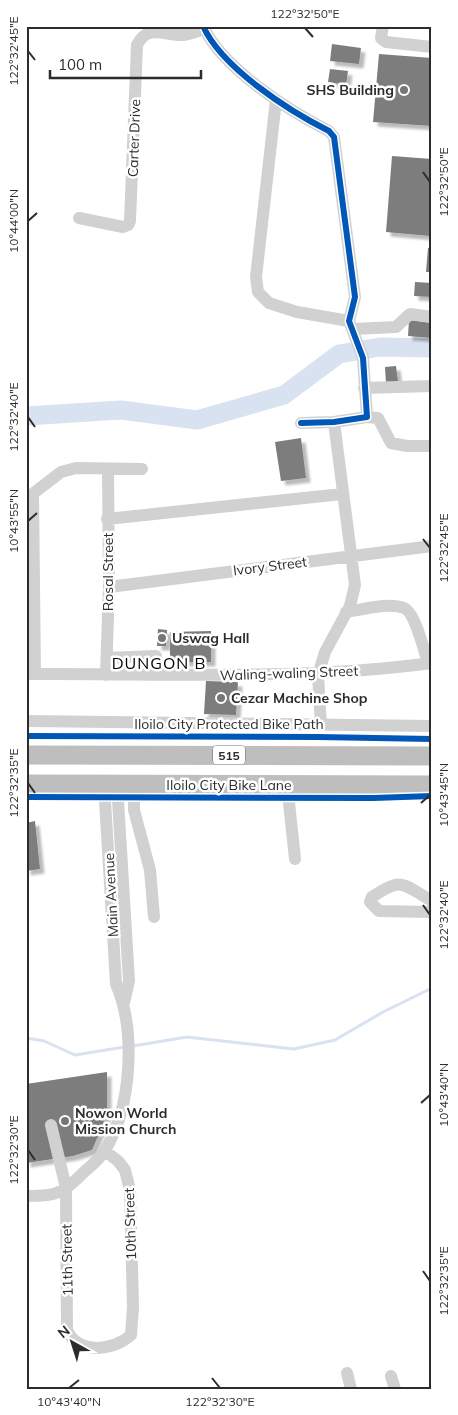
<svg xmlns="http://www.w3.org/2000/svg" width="458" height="1415" font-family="Mulish,sans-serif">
<defs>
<filter id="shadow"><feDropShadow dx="4.5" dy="4.5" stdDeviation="1" flood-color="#0004"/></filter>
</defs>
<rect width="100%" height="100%" fill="#fff"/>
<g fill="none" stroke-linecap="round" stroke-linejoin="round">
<!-- stream -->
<path stroke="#d8e2f0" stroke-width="3" d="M26,1038L44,1041L75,1055L124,1047
M133,1046L187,1037L294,1049L335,1040L383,1012L432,988"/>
<!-- river -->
<path stroke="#d8e2f0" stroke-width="19" d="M26,416L121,410L197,420L284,395L339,354L380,347L432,348"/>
</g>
<!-- building -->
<path fill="#7d7d7d" filter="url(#shadow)" d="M332,44L361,48L359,64L330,61Z
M379,54L432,58V126L373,122Z
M330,69L348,71L346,85L328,82Z
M392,156L432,159L430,236L386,232Z
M428,248H432V272H426Z
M415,282L432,283V297L414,296Z
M409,320L432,323V338L408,336Z
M396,366L398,382L386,383L385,367Z
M301,438L306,478L281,481L275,442Z
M158,629L167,630L166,646H157Z
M211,631V662H170V632Z
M206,681L238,682L236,715L204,714Z
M35,821L40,869L26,871V823Z
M107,1072V1115L92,1150L73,1156L26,1163V1084Z"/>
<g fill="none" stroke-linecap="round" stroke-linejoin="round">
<!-- minor -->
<path stroke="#d1d1d1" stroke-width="12" d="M203,26C222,68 289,111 329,131L334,137L355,297L349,321L363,358L367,417L334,422L301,423
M383,26L381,38L386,42L432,47
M276,100L256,277L258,292L269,303L297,312L349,321
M79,218L123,227L128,225L130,221L137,45C148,23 165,36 184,35C191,34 198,31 204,29
M353,329L396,327L410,314L432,317
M364,388L432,386
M367,417L378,418L391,443L407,446H432
M33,495L35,674
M26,499L61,472L76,468L142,469
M107,519L342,494
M109,587L432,546
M346,612C362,610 388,602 404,608C415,612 424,651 428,663
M107,658L156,656
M26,674C162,673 297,681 432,663
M106,675L109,587L108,469
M26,721L432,726
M321,725L318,675L325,652L350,606L355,585L334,422
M117,784L129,981L124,1003
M134,784V810L150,870L154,917
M287,784L295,859
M432,901C402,884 403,876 372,897L370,902L379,911L432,912
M51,1125L66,1188L67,1330C78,1355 114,1351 131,1335L133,1307L130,1190L125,1170L118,1161L105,1151
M26,1196C35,1196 45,1196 53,1194C65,1191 75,1181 84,1172C91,1166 100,1159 105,1150C132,1107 136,1030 116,984L104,784
M347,1373L351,1389
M391,1376L395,1389"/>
<!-- highway -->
<path stroke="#bebebe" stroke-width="19" d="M26,755L432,756
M26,784L432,785"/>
<!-- cycleway casing -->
<g stroke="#fff" stroke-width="9">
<path id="cycleway" d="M203,26C222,68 289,111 329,131L334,137L355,297L349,321L363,358L367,417L334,422L301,423
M26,736L318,737L432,739
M26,797L373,798L432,796"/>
</g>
<!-- cycleway -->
<use href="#cycleway" stroke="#0057b8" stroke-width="6"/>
</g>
<!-- ticks -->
<path fill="none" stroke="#2c2c2c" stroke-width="2" d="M305,28L313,37M28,51L35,60M423,172L430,182M28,221L37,213M28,417L35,427M28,521L37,513M423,539L430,548M28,783L35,793M421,803L430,795M423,905L430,915M421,1103L430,1095M28,1150L35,1160M423,1271L430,1281M212,1378L220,1388M69,1388L79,1380"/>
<!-- markers -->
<g fill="#767676" stroke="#fff" stroke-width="2">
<circle cx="404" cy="90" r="5"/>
<circle cx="162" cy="638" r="5"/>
<circle cx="221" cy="698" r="5"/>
<circle cx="65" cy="1121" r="5"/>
</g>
<g text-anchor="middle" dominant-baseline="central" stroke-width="5" stroke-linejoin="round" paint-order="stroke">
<!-- shield labels -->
<rect fill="#fff" stroke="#6b6b6b" stroke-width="1" x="213" y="745.5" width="32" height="19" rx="4"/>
<g font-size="12" font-weight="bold" fill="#2c2c2c">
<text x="229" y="755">515</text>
</g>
<!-- poi labels -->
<g font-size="14" font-weight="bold" fill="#2c2c2c" stroke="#fff" text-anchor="start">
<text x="394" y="90" text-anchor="end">SHS Building</text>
<text x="172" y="638">Uswag Hall</text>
<text x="231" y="698">Cezar Machine Shop</text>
<text x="75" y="1113">Nowon World<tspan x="75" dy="16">Mission Church</tspan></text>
</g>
<!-- street labels -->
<g font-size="14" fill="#2c2c2c" stroke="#fff">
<text transform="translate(134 138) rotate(-88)">Carter Drive</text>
<text transform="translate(270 566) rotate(-7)">Ivory Street</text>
<text transform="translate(108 572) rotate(-90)">Rosal Street</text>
<text transform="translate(289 673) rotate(-2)">Waling-waling Street</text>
<text x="229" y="724">Iloilo City Protected Bike Path</text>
<text x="229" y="785">Iloilo City Bike Lane</text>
<text transform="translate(111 895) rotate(-93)">Main Avenue</text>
<text transform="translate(130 1224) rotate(-92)">10th Street</text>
<text transform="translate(67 1260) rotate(-91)">11th Street</text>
</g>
<!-- quarter labels -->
<g font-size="16" letter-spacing="1" fill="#000" stroke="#fff">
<text x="159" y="663">DUNGON B</text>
</g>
</g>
<!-- border -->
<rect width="458" height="1415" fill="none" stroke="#ffffff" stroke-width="55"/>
<!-- north arrow -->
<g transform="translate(72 1342) rotate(321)" stroke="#ffffff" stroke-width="4" paint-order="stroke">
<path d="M0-4L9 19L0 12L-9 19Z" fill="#2c2c2c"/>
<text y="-8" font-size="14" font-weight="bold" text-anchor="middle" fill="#2c2c2c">N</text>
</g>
<!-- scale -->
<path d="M50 70v8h151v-8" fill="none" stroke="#2c2c2c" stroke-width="2.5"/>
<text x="58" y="70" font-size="15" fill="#2c2c2c" stroke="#ffffff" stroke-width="4" paint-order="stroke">100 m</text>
<rect x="28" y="28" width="402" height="1360" fill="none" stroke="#2c2c2c" stroke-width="2"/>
<g font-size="12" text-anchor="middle" fill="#2c2c2c">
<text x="305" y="18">122°32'50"E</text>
<text transform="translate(14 51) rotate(-90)" y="4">122°32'45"E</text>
<text transform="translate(444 182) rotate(-90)" y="4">122°32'50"E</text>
<text transform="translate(14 221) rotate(-90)" y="4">10°44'00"N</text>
<text transform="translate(14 417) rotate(-90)" y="4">122°32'40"E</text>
<text transform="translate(14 521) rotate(-90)" y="4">10°43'55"N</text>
<text transform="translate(444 548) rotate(-90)" y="4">122°32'45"E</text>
<text transform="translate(14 783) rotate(-90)" y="4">122°32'35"E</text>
<text transform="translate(444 795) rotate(-90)" y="4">10°43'45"N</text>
<text transform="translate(444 915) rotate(-90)" y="4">122°32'40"E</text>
<text transform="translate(444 1095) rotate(-90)" y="4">10°43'40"N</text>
<text transform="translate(14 1150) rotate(-90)" y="4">122°32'30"E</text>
<text transform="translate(444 1281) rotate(-90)" y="4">122°32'35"E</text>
<text x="69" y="1406">10°43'40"N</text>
<text x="220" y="1406">122°32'30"E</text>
</g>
</svg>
